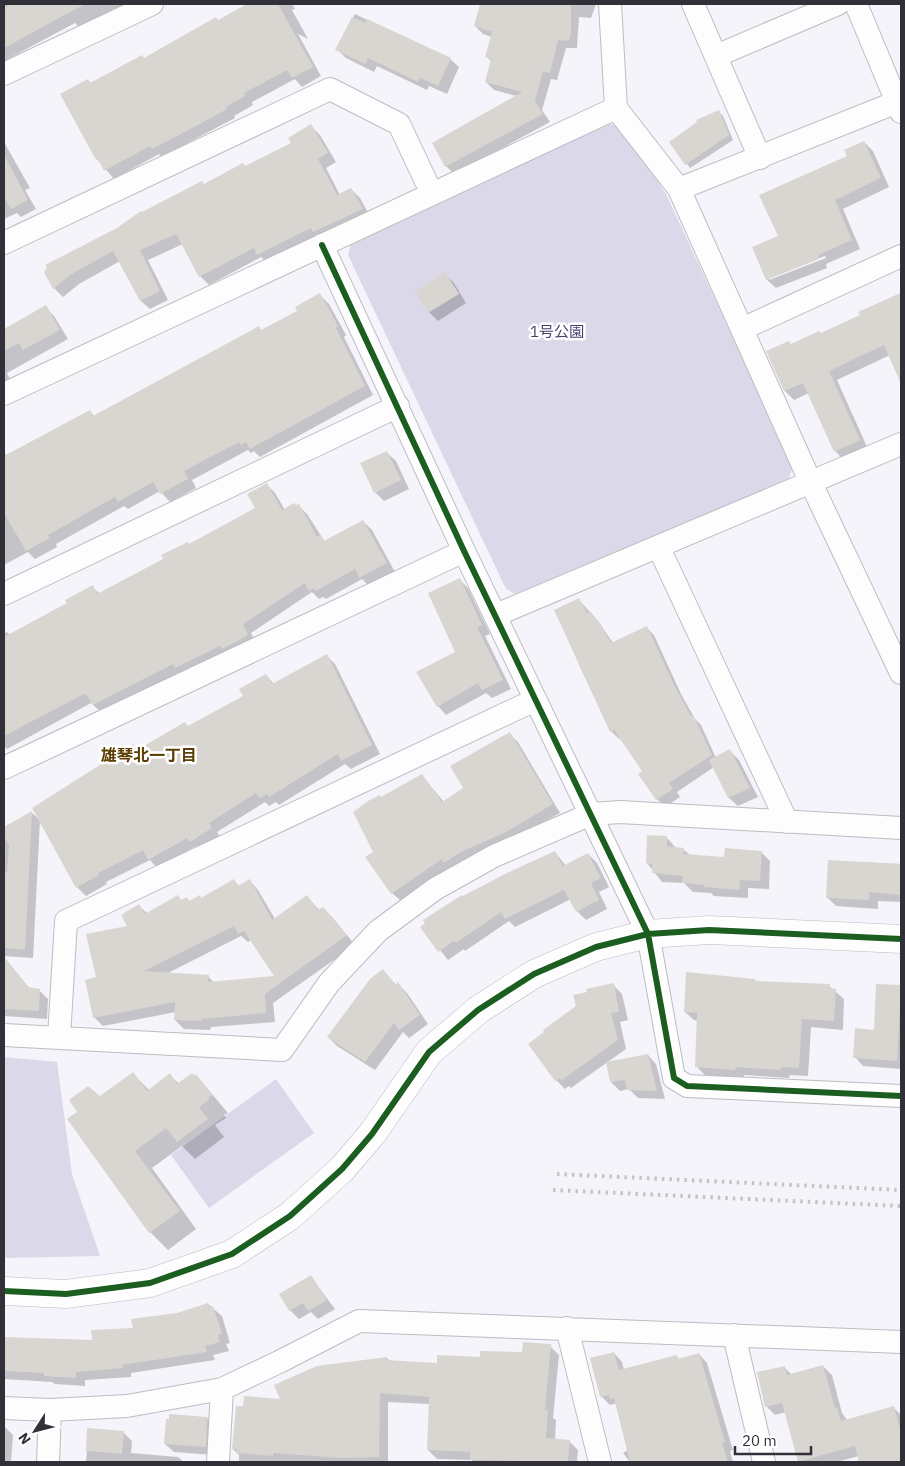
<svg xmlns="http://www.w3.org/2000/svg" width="905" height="1466" font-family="'IBM Plex Sans','Noto Sans JP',sans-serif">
<rect width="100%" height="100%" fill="#f4f4fa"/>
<!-- green -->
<path fill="#dbd9e9" d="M608,124L620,125L666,194L793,467L788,481L515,594L506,589L348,255L351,242Z
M4,1057L57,1062L72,1174L100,1256L4,1258Z
M276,1079L314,1133L209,1208L171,1155Z"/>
<!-- shadow -->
<path fill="#0003" fill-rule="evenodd" d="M4,4H135L103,22L98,17L79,27L75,23L4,61Z
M250,4H292L295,9L292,10L308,39L298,34L321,76L302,87L295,79L252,102L253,105L234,116L235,118L161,157L159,154L114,179L97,159L88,80L92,84L145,60Z
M488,4H596L591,18L579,17L577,48H566L557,80L551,79L542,110L550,122L454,174L446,166L433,143L517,96L494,90L486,82L492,62L487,57L492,37L483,34L475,26L486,11Z
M355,14L450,59L459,67L447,94L429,86L427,90L377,66L374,72L346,58L337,49Z
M719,112L723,116L733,140L690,168L671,142Z
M311,126L320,135L336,162L326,168L340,195L351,189L360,198L371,218L267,263L261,257L209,285L200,276L183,244L148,260L168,300L150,309L141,301L120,261L79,284L63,297L54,288L118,229L142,214L246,167L292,143Z
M4,142L30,188L25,190L36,209L21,217L17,213L4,219Z
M864,142L873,151L889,187L843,209L860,249L826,264L827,268L776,288L767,280L780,237L848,157ZM825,256L826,258L769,280V277Z
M445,274L454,283L466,303L438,321L429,312L417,292Z
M901,293V381L890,355L837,380L868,449L844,460L835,451L809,393L794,400L785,391L768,352L822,334L861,316L860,312Z
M320,295L329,304L346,335L344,337L373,395L260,457L254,451L251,453L248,450L192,480L196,488L170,502L160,491L128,509L124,506L56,544L57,547L35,559L28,552L4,565V452L7,456L90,411L94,416L259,328L262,331L298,311Z
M45,307L54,316L68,339L7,373L11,381L4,385V331Z
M387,453L396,461L409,489L384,501L375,492Z
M267,485L275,493L285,510L298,505L307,514L325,542L363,521L372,530L395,572L369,586L362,579L326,599L323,597L319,599L312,592L251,633L256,644L102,713L91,703L7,749L4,746V634L7,632L10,635L69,604L92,587L100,594L257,508Z
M459,579L468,588L490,634L485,636L511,689L492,698L486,693L446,715L438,706L456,652Z
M579,600L598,621L613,643L646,627L654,635L681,694L695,719L701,725L716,758L730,751L739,760L758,797L738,806L729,798L714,767L677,792L680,797L665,807L657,799L640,774L644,771L621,738L619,739L611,731L579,665L581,664Z
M326,655L335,664L380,754L351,769L345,764L279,805L276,802L269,806L265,802L217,832L220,837L199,850L196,846L157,868L150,860L106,882L107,884L86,896L77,887L133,745L138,750L189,727L245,697L266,675L274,684Z
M509,734L518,742L560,813L454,871L451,867L401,901L392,893L374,852L382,798L422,776L444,802L465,789Z
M32,813L40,820L33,958L4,956V828Z
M667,838L676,848L683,849L690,855L725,858L761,852L770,861L769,889L748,888V898L714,896L711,893L693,892L684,883L662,882L647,863Z
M555,852L566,866L588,854L597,863L609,887L599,892L607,909L586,920L577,911L571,899L515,927L509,921L465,951L464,949L448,960L422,927L463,898Z
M829,861L901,864V902L878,901V909L836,906L827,897Z
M234,881L240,887L250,881L258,890L275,919L307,896L320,911L323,908L332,917L355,945L273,1003L275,1022L211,1027L210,1030L184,1029L175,1020L176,1012L103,1026L94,1017L97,978L139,906L148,914L178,897L182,901L187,899L190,902L202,899ZM241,936L248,942L251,940L276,977L214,983L208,976L166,974Z
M4,957L30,989L39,990L48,999L47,1019L4,1016Z
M383,970L396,985L398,984L407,993L428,1024L409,1038L403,1032L375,1070L337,1046L328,1037Z
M755,980L757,982L829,986L844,999L843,1030L811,1027L808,1076L790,1075L789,1078L744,1075V1078L706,1076L697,1067L698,1021L694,1020L685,1012Z
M613,985L622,994L628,1020L620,1022L626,1049L571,1088L569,1086L565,1089L556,1080L546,1032Z
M900,987L901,1069L863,1066L855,1057L875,1031Z
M648,1055L656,1064L665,1099L638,1098L629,1089L620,1091L611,1082Z
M133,1074L149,1090L170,1075L179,1084L196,1075L228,1113L224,1115L226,1118L215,1125L224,1137L195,1159L182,1146L152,1168L196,1229L168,1250L150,1232L69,1119Z
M311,1277L335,1309L318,1319L311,1312L299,1319L290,1310Z
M208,1304L222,1316L230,1343L226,1344L229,1351L213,1355L215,1360L131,1373V1377L85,1380V1386L55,1384L52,1382L4,1379V1338L93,1341Z
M550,1346L559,1355L553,1418L556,1420L555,1440L569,1441L578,1450L577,1462H474L472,1460L437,1459L428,1450L430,1404L388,1402V1462H239V1455L233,1449L237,1407L282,1400L387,1358L391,1362L438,1365L523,1353Z
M614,1353L622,1362L624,1370L677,1357L680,1360L699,1354L707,1363L733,1450L730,1451L733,1462H630L623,1453L628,1450L617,1403L610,1405L601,1396Z
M823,1366L832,1375L842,1413L847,1420L894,1408L901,1415V1462H860L859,1456L836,1462L799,1461L786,1412L775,1415L766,1406L784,1367L792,1375Z
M207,1418L216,1427L214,1455L174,1452L165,1444Z
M4,1426L13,1435L11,1462H4Z
M89,1429L123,1432L132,1441L131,1453L178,1457L184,1462H86Z"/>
<!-- building -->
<path fill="#d9d5d1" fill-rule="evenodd" d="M12,4H85L4,48V8Z
M247,4H278L313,67L292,78L287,70L244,93L245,96L226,107L227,109L200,124L152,149L150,146L104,171L98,159L96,160L60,94L88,79L90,83L142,55L144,58L216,17L218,20Z
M480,4H571V33L569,41L558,40L550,73L543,71L535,101L543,114L445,167L432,143L522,92L485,82L491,59L485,57L492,32L474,26Z
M352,17L365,23L367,19L451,58L438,86L420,78L418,82L368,58L365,64L335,50Z
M719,110L729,135L685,165L669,142L697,122L696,120Z
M311,124L328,153L318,159L337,195L351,188L363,209L313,232L311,228L257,255L254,248L199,277L176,234L140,250L160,291L140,301L113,251L70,275L53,289L44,272L47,268L45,265L117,228L141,211L142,212L202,181L204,184L243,163L245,166L291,143L288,138Z
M864,141L881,178L835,200L852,240L818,255L819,259L766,280L752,247L778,236L759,195L847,156L844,150Z
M4,155L28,200L11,209L4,196Z
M445,272L459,294L428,313L415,292Z
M320,293L338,326L336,328L365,386L250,449L246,442L241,445L239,442L184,471L188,479L160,494L153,482L118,502L115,497L48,535L50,538L26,551L4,513V456L90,410L93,416L259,326L261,330L297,311L295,307Z
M901,293V384L884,345L829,371L860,440L834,452L803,383L784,391L766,351L789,341L791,344L819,331L821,333L860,315L858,312Z
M46,305L60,330L23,350L19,343L4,351V329Z
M387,451L401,480L374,493L360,463Z
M267,483L282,510L294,503L296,505L299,504L317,537L320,535L324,541L363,520L387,563L359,578L355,569L316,591L314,588L309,591L305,583L243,624L248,635L239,640L222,649L220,646L175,668L173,664L93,705L86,694L82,695L4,736V637L67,603L65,600L93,585L97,594L163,559L161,555L188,542L189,544L255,508L247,494Z
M460,578L482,625L477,627L503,680L482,690L478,683L437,707L416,672L455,652L428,593Z
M579,598L587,613L590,611L599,622L611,643L647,626L674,685L691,716L693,715L712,755L669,783L673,789L656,800L638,774L642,771L614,730L610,732L554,610Z
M327,654L372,745L341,761L338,754L269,797L267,794L259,798L256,793L209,823L212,828L190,842L187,838L148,860L143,850L98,873L99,875L76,888L32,808L133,744L137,750L185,722L188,726L243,696L239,689L266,674L272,684Z
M510,732L553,804L506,832L461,852L444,863L442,859L391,894L365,857L373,852L353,812L368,801L380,795L381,797L422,774L442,802L463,788L450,766Z
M730,749L750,788L728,798L709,760Z
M32,811L25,950L4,948V872L7,873L9,845L4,837V827Z
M647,835L667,836V846L684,848L683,854L724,857L725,848L762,851L760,881L740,880L739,890L704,887V885L682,883L683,876L652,873V864L646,863Z
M555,851L563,866L588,853L601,878L591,883L599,900L576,912L564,890L505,919L501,912L456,943L454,941L438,952L420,927L425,923L423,920L462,895L463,896L507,873Z
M828,860L901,864V895L869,892V900L826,898Z
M234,879L238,886L250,879L272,920L307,895L318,910L323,907L347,935L265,994L266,1013L202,1019V1021L174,1020L175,1002L93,1018L85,980L96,977L86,934L127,926L121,915L139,904L145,914L178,895L181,900L187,897L189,901L200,895L201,898ZM234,926L238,934L244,931L274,976L208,982L209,975L144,971Z
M4,957L28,987L40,989L39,1011L4,1009Z
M383,969L395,985L398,982L420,1015L399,1030L394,1023L365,1062L327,1037L370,979Z
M686,972L755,979V981L830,984L829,988L836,989L834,1021L802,1019L799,1068L781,1067L780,1070L736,1067L735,1070L695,1067L697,1013L684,1012Z
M614,983L619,1012L611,1013L618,1040L562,1080L560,1078L555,1081L528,1044L544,1032L543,1030L576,1006L573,995L587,992L586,989Z
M876,984L901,985L897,1061L853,1058L855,1028L874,1030Z
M648,1054L657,1091L627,1090L625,1080L610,1082L606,1062Z
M133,1072L147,1091L170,1073L177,1084L192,1073L194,1075L196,1074L212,1095L208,1098L209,1100L199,1107L208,1119L177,1142L166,1128L135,1151L180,1211L149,1233L67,1119L77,1112L69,1100L88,1086L100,1096Z
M311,1275L327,1300L308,1311L303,1303L289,1311L279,1294Z
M208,1303L209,1307L213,1306L222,1334L218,1335L220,1342L205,1346L207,1352L122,1365L123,1368L76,1372V1378L44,1376V1373L4,1371V1337L92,1340L91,1330L133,1328L131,1319L177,1313Z
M523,1342L551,1344L545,1410H548L546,1438L570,1440L568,1462L470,1460V1452L427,1450L429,1397L380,1393L379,1457L341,1458L273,1453V1456L236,1453L237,1449H232L236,1406H243L244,1396L280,1399L274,1385L317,1366L387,1357V1360L437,1363V1355L480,1357V1351L522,1352Z
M614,1352L619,1370L677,1355L678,1359L699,1353L725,1442L722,1443L728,1462H630L614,1398L610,1399L609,1395L600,1397L590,1358Z
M823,1365L835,1408L837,1407L841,1421L894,1406L901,1433V1462H859L855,1446L798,1462L782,1403L765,1407L757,1372L785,1366L787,1375Z
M169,1414L207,1417L206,1447L164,1444L166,1419H169Z
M87,1428L124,1431L122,1454L86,1451Z"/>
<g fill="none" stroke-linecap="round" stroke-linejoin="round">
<!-- minor casing -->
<g stroke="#bcbcc2" stroke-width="24">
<path id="minor" d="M610,4L616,108L679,189L810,481L901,673
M693,4L760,158
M856,4L901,112
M716,56L838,4
M4,74L152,4
M679,189L897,102
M4,243L330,89L399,124L432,194
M322,245L464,551L648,934L674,1078L687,1086L901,1096
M742,329L901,256
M4,394L616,108
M659,548L787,822
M4,594L398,406
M496,615L901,444
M4,768L464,551
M4,1035L282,1050L329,983L378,931L435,889L494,856L591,814L620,812L901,828
M59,1037L66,921L535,700
M567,1328L600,1462
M734,1335L764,1462
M4,1408L50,1410L127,1406L222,1389L279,1362L359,1321L901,1342
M48,1462L50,1410
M218,1462L222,1389"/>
</g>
<!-- tertiary casing -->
<g stroke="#bcbcc2" stroke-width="29">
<path id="tertiary" d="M4,1291L66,1294L150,1283L232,1254L290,1216L342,1169L372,1134L429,1052L478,1010L534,974L596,947L648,934L709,930L901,939"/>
</g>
<!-- minor -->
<use href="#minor" stroke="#fdfdfe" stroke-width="22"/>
<!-- tertiary -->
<use href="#tertiary" stroke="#fdfdfe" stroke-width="28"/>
<!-- rail -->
<path stroke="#c4c4c7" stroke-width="4" stroke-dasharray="2.5 5" stroke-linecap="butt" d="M557,1174L901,1190
M553,1190L901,1206"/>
<!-- cycleway casing -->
<g stroke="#fff" stroke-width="9">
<path id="cycleway" d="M322,245L464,551L648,934L674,1078L687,1086L901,1096
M4,1291L66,1294L150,1283L232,1254L290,1216L342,1169L372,1134L429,1052L478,1010L534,974L596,947L648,934L709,930L901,939"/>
</g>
<!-- cycleway -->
<use href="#cycleway" stroke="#1b5e20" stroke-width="6"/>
</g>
<g text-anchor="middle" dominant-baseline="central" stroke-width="5" stroke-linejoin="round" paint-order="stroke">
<!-- park labels -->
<g font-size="15" fill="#483e6e" stroke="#fff">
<text x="557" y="331">1号公園</text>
</g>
<!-- neighbourhood labels -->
<g font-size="16" font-weight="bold" fill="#5d3e03" stroke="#fff">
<text x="149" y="755">雄琴北一丁目</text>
</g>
</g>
<!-- border -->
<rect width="905" height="1466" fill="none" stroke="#313038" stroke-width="10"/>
<!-- north arrow -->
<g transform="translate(35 1431) rotate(234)" stroke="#ffffff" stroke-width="4" paint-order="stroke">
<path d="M0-4L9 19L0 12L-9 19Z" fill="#313038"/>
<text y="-8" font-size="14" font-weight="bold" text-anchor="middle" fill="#313038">N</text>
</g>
<!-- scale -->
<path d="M735 1446v8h76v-8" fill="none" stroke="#313038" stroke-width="2.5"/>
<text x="742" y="1446" font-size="15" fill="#313038" stroke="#ffffff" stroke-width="4" paint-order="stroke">20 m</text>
</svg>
